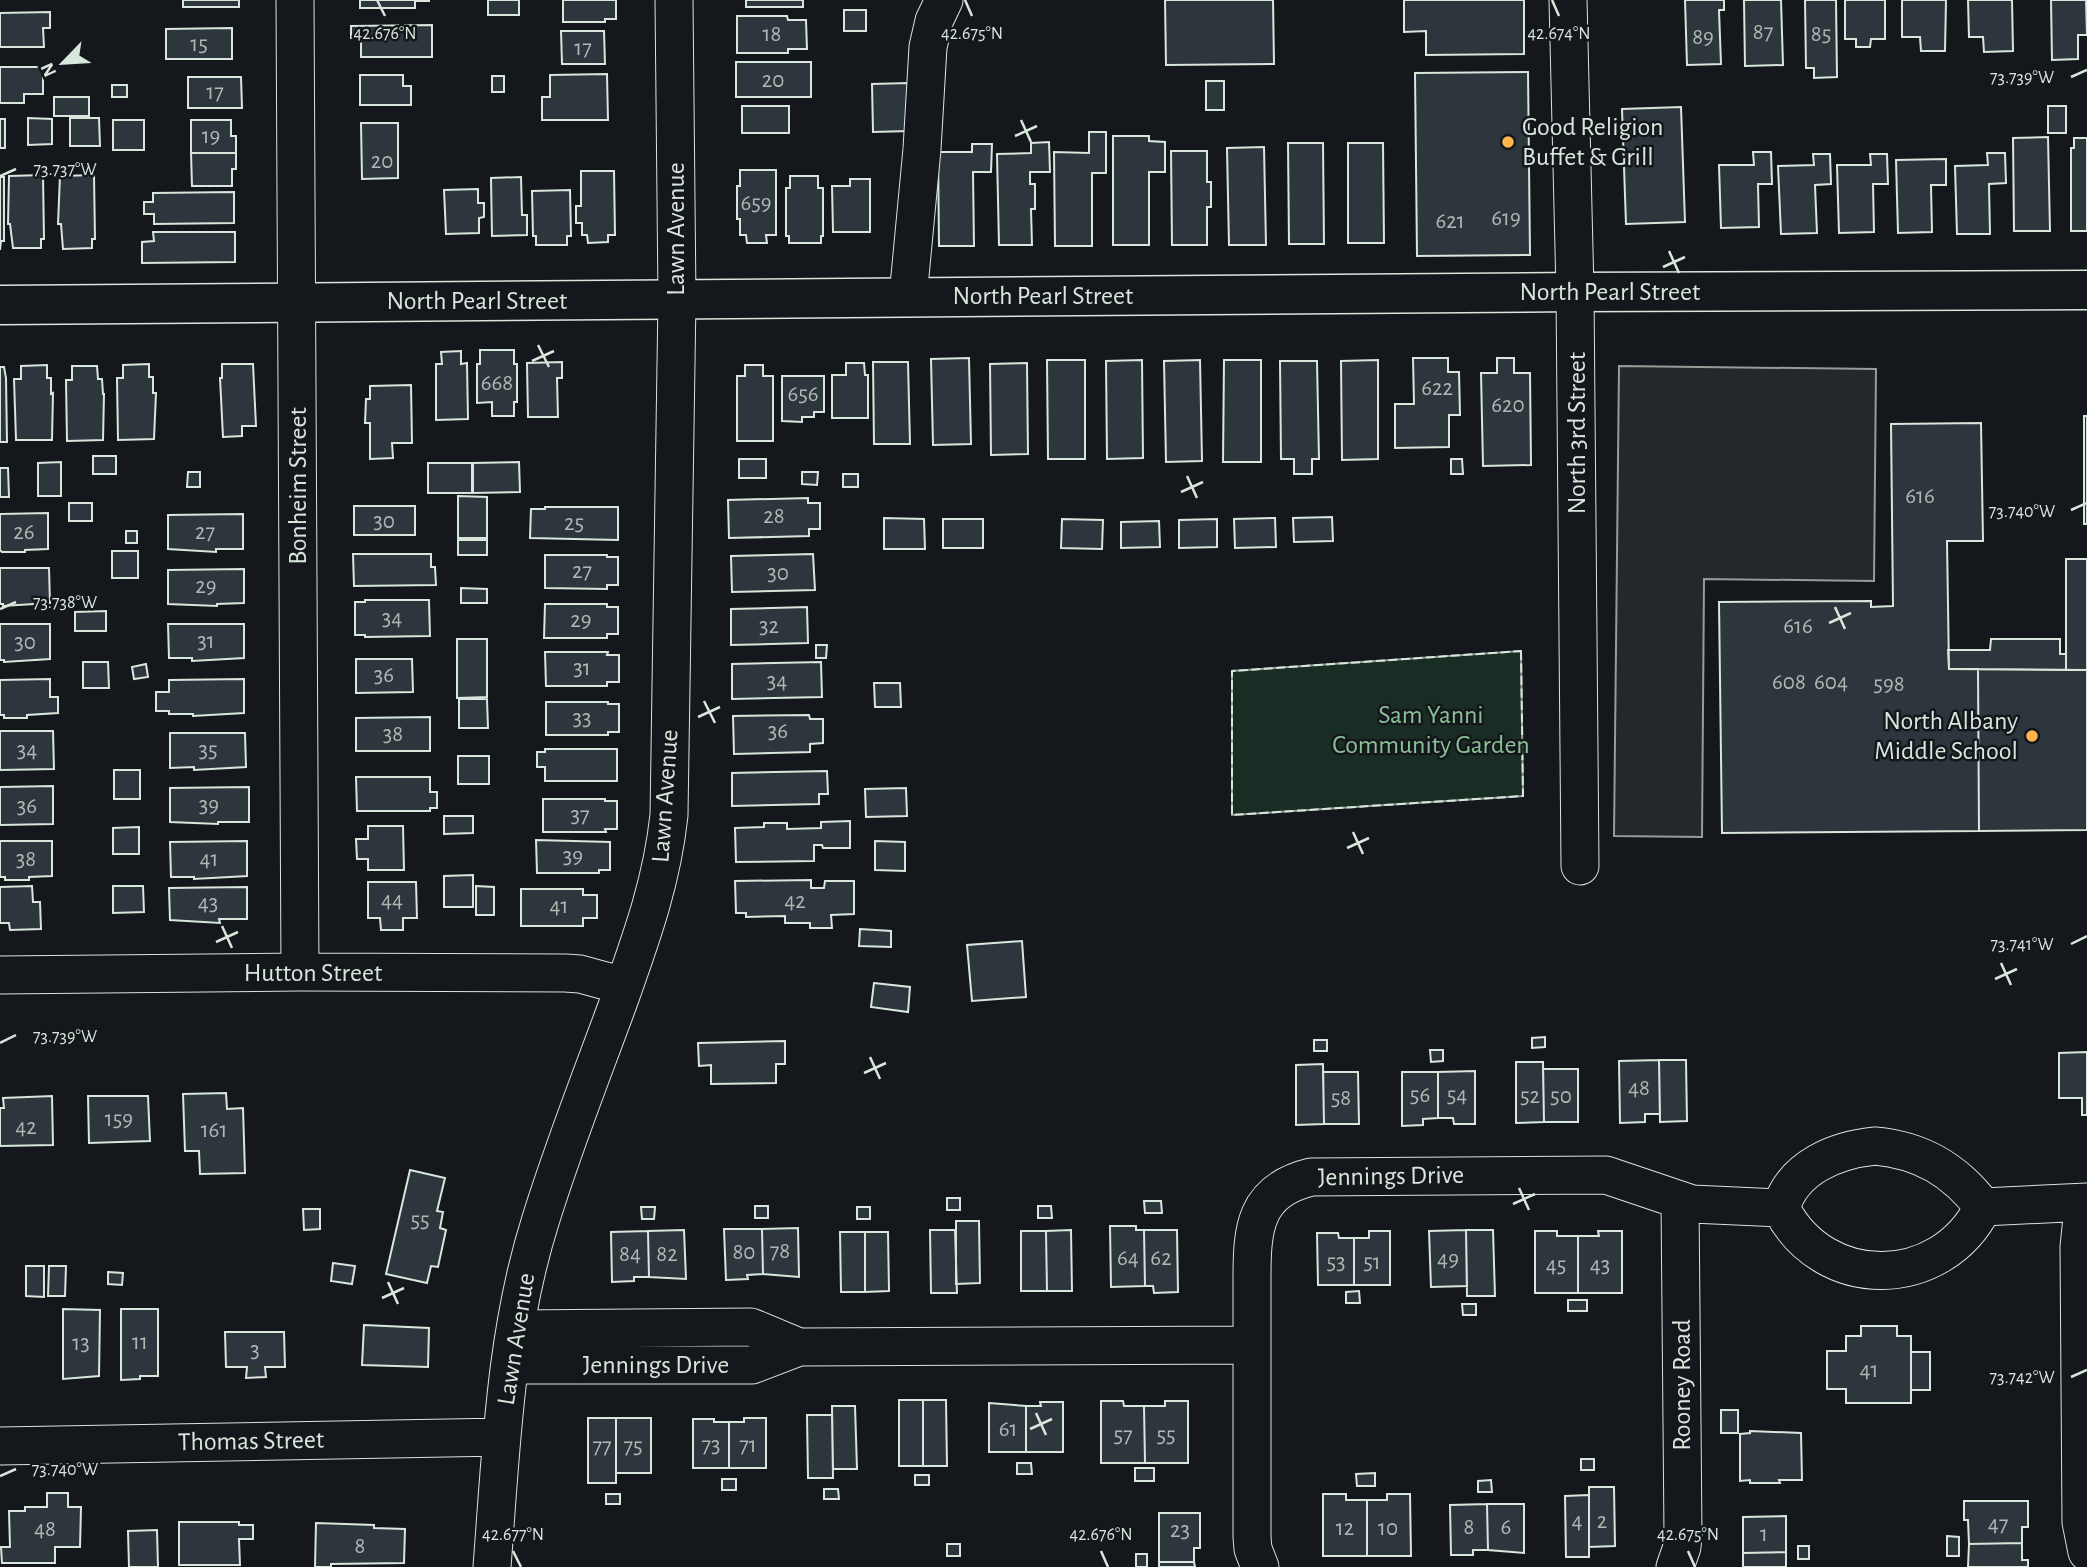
<svg xmlns="http://www.w3.org/2000/svg" width="2087" height="1567" font-family="'Alegreya Sans',sans-serif">
<rect width="100%" height="100%" fill="#14181c"/>
<!-- green -->
<path fill="#1a2d24" stroke="#939e99" stroke-width="2" d="M1521,651L1523,796L1232,815V671Z"/>
<!-- parking -->
<path fill="#24282b" stroke="#939e99" stroke-width="2" d="M1619,366L1876,369L1874,581L1704,579L1702,837L1614,836Z"/>
<!-- building -->
<path fill="#2c363c" stroke="#d8e6dc" stroke-width="2" d="M183,0H239V7H183Z
M360,0H429V1H415V8H360Z
M488,0H519V15H488Z
M563,0H616V19H605V22H563Z
M746,0H803V7H746Z
M1165,0H1273L1274,64L1166,65Z
M1404,0H1524V54L1426,55V31L1404,32Z
M1685,0H1724V10H1719L1721,64L1687,65Z
M1744,0H1781L1783,65L1745,66Z
M1805,0H1836L1837,77L1814,78V68H1806Z
M1845,0H1885V39H1871L1870,47H1856V39H1845Z
M1902,0H1946L1945,51H1921L1920,37H1902Z
M1968,0H2012L2013,51L1984,52L1983,37H1969Z
M2051,0H2086L2087,35H2078V59L2052,60Z
M844,10H866V31H844Z
M50,12V28H43L44,47H0V13Z
M737,16H787L788,20H806L807,49H788V53H737Z
M432,25V57H361V37L351,38V26Z
M232,28V59H166V29Z
M561,31H604L605,64H562Z
M736,62H811V97H736Z
M0,67H43V94H24V103H0Z
M1528,72L1530,255L1417,256L1415,73Z
M607,74L608,120H542V97H550V75Z
M360,75H403V86H411V105H360Z
M492,76H504V92H492Z
M188,77H241L242,108H188Z
M1206,81H1224V110H1206Z
M908,83L909,131L873,132L872,84Z
M112,85H127V97H112Z
M54,97H89V116H54Z
M742,106H789V133H742Z
M2048,106H2066V133H2048Z
M1681,107L1685,222L1626,224L1622,109Z
M28,118L52,119V144L28,145Z
M70,118H99L100,146H70Z
M0,119H5V148H0Z
M113,120H144V150H113Z
M191,120H231V136H236V153H191Z
M361,123H398V178L362,179Z
M1089,132H1106V173H1092V246H1055L1054,152L1089,153Z
M1113,136H1149V141L1165,142V172H1149V245H1113Z
M2048,137L2050,231H2014L2013,138Z
M2074,138H2087V231H2071V148H2074Z
M1049,142L1050,172H1030V184H1035V209H1031L1032,245H999L997,154L1031,153V143Z
M1288,143H1323L1324,244H1289Z
M1348,143H1383L1384,243H1348Z
M972,144H992L991,172H973L974,246H939L938,152H972Z
M1264,147L1266,245H1229L1227,148Z
M1171,151H1207V182H1211V207H1207V245H1172Z
M1753,152H1771L1772,184H1758L1759,227L1721,228L1719,165H1754Z
M191,153H236V169H232V186H192Z
M1987,153H2005L2006,183L1989,184L1990,234H1957L1955,166L1988,165Z
M1813,154H1830L1831,184L1815,185L1817,233L1781,234L1778,166L1814,165Z
M1870,154H1887L1888,184H1873L1874,232L1839,233L1837,165H1871Z
M1946,159V185H1931L1932,232L1898,233L1896,160Z
M740,170H776V235H766L767,243H747L746,235H740V219H737V186H740Z
M581,171H614L615,235H608V242L588,243L587,235H582V223H576V206H581Z
M43,175L44,239H41V248H13L10,224H8L9,176Z
M94,175L95,239H92V248L63,249L61,224H58L60,176Z
M790,176H818V188H823V236H821V243H789V236H786V188H790Z
M0,177H4V241H1L0,250Z
M521,177L522,215H527V235L492,236L491,178Z
M850,179H870V232H833L832,186H850Z
M478,189V203H484V217L479,218V233L446,234L444,190Z
M570,190L571,236H567V245H536V236H533L532,191Z
M234,192V223L154,224V214H144V202H153V193Z
M153,232H235V262L142,263V242L154,241Z
M480,350H514V364H517V402H514V416H492V402L477,403V364H480Z
M461,351V364L467,363L468,419L436,420V364H442L441,352Z
M969,358L971,444L933,445L931,359Z
M1413,358H1448V372H1459L1460,415H1449V447L1395,448V404H1414Z
M1497,358H1514V373H1530L1531,465L1483,466L1481,373H1497Z
M1047,360H1085V459H1048Z
M1142,360L1143,458L1107,459L1106,361Z
M1200,360L1202,461L1166,462L1164,361Z
M1224,360H1261V462H1223Z
M1378,360V459L1342,460L1341,361Z
M1280,361H1317L1319,459H1312V474H1294V459H1281Z
M562,362V378H557L558,417H528L527,363Z
M873,362H908L910,444H874Z
M846,363H864L865,375H868V418H832V375H846Z
M1027,363L1028,454L991,455L990,364Z
M149,364V377H153V393H156L154,439L118,440L117,378H123V365Z
M222,364H253L256,426H242V436L223,437L220,378H222Z
M47,365V378H51V394L53,393L52,440H16L14,379H21V366Z
M745,365H763V376H773V441H737V376H745Z
M72,366H97L98,379H102L103,394H104L103,440L67,441L66,380H72Z
M0,367H4L6,378L7,442H0Z
M782,376H824V412H814V417H802V422L782,421Z
M411,385L412,443H392L393,458L370,459V423H365L366,399H370V386Z
M2084,416H2087V524H2084Z
M1981,423L1983,541H1947L1949,669H1978L1979,831L1722,833L1719,602L1871,601V607L1893,606L1891,424Z
M93,456H116V474H93Z
M739,459H766V478H739Z
M1451,459H1462L1463,474H1451Z
M61,462V496H38V463Z
M519,462L520,492L473,493V463Z
M428,463H472V493H428Z
M0,468H8L9,497H0Z
M188,472H200V487H187Z
M802,472H818L817,485L802,484Z
M843,474H858V487H843Z
M458,496L487,497V538H458Z
M808,498V503H820V529H809V536L729,538L728,500Z
M69,503H92V521H69Z
M354,506H415V535H354Z
M545,507H618V540L530,538L531,509H545Z
M48,513V549L25,550V552H2L0,550V514Z
M243,514V549H216V552L168,549V515Z
M1332,517L1333,541L1294,542L1293,518Z
M884,518L924,519L925,549H884Z
M1275,518L1276,547L1235,548L1234,519Z
M943,519H983V548H943Z
M1062,519L1103,520L1102,549L1061,548Z
M1217,519V547L1179,548V520Z
M1159,521L1160,547L1121,548V522Z
M126,531H137V543H126Z
M458,540H487V555H458Z
M112,551H138V578H112Z
M353,554H431V567H435L436,585L354,586Z
M813,554L815,590L732,592L731,556Z
M545,555H607V557H618V585H607V589L545,588Z
M2066,559H2087V670H2066Z
M0,568H49L50,603L3,606V604H0Z
M244,569V603L217,604V606L168,604V570Z
M461,588L487,589V603H461Z
M365,600H429L430,636L365,637V635H355V602H365Z
M545,604H607V607H618V634H607V638H544Z
M807,607L808,643L731,645V609Z
M106,611V631H75V612Z
M0,624H50V659L4,662V660H0Z
M168,624H244V658L192,661V658H169Z
M457,639H487V697L457,698Z
M1991,639H2060V654H2066V670L1949,669L1948,650H1990Z
M816,645H827L826,658H816Z
M545,652H608L607,655H619V682H607V686H546Z
M356,659H412L413,692L356,693Z
M83,662H108L109,688H83Z
M821,662L822,697L732,699V664Z
M146,664L148,677L134,679L132,667Z
M1978,669L2087,670V830L1979,831Z
M50,679V697H58V713L27,715V718H4V715H0V680Z
M244,679V713L193,716V714H169V711H156V692H169V680Z
M874,683H900L901,707H875Z
M459,699H487L488,728H459Z
M546,702H608V704H619V732H608V735H546Z
M809,715L810,719H823V743L810,744V752L734,754L733,716Z
M430,717V751H356V718Z
M0,731H53L54,769L0,770Z
M170,733H245L246,767L194,770V767L170,768Z
M545,749H617V781H545V767H537V752H545Z
M458,756H489V784H458Z
M114,770H140V799H114Z
M827,771L828,794H819V804L732,806V773Z
M356,777H430V792H437V808H430V811H357Z
M53,786V824L0,825V787Z
M249,787V822H218V824L170,822V788Z
M906,788L907,816L866,817L865,789Z
M543,799H605V801H617V829H605L606,832H543Z
M444,816H473V833L444,834Z
M850,821V848H823L822,845H814V861L736,862L735,828L764,827V823H787V829L821,828V822Z
M368,826H403L404,870H368V859H357L356,839H368Z
M139,827V854H113V828Z
M536,840L610,842V870H599V873H537Z
M0,841H52V876L29,877V880H5V877H0Z
M247,841V876L194,879V877H171L170,842Z
M875,841L905,842V871L875,870Z
M473,875V907H444V876Z
M811,880V888H824L825,881H854V914L831,915L832,928H810V923H785V916L746,917V913H736L735,881Z
M368,882H416L417,918H403V930H381L380,918H368Z
M32,886L33,902H40L41,929L10,930L9,923H0V887Z
M113,886H143L144,912L113,913Z
M476,886L494,887V915H476Z
M247,887V919H219L220,923L170,920L169,888Z
M521,889H583V895H597V918H583V926H521Z
M860,929L891,931V947L859,946Z
M1022,941L1026,997L972,1001L967,945Z
M874,983L910,987L908,1012L871,1007Z
M1545,1037V1047L1532,1048V1038Z
M1314,1040H1327V1051H1314Z
M785,1041V1064H776V1083L711,1084V1065L699,1066L698,1043Z
M1430,1050H1443V1061L1431,1062Z
M2087,1052V1115H2082V1098H2059V1053Z
M1659,1060H1686L1687,1121L1660,1122Z
M1659,1060L1660,1114H1645V1122L1620,1123L1619,1061Z
M1516,1062H1543L1544,1122L1516,1123Z
M1323,1064L1324,1124L1296,1125V1065Z
M1543,1069H1578V1122H1544Z
M1475,1071V1124H1454L1453,1118H1438V1072Z
M1323,1072H1358L1359,1124H1324Z
M1402,1072H1438V1118L1423,1119V1125L1402,1126Z
M226,1093L227,1109L243,1108L245,1173L200,1174L199,1151H185L183,1094Z
M52,1096L53,1145L0,1146V1108H4L3,1098Z
M88,1096H148L150,1141L89,1143Z
M410,1170L445,1178L437,1211L443,1212L440,1228L446,1230L438,1267L431,1266L427,1283L386,1274Z
M947,1198H960V1210H947Z
M1144,1201H1161L1162,1213H1145Z
M755,1206H768V1218H755Z
M1038,1206H1051L1052,1218H1038Z
M641,1207H655L654,1219H642Z
M857,1207H870V1219H857Z
M303,1209H320V1229L304,1230Z
M956,1221H979L980,1283L956,1284Z
M1110,1226H1136V1230H1144L1145,1286L1111,1287Z
M798,1228L799,1277L763,1274L762,1229Z
M724,1229H762L763,1274L747,1275L748,1279L726,1280Z
M684,1230L686,1279L649,1277L648,1231Z
M930,1230H955L957,1293H931Z
M1071,1230L1072,1291H1047L1046,1231Z
M1144,1230H1177L1178,1292L1154,1293L1153,1286H1145Z
M1466,1230H1493L1495,1296H1467Z
M1466,1230L1467,1286L1431,1287L1429,1231Z
M648,1231L649,1277H634V1281L612,1282L611,1232Z
M1021,1231H1046L1047,1291H1021Z
M1369,1231H1390V1285H1354V1238H1369Z
M1535,1231H1557V1236H1578V1293H1535Z
M1598,1231H1622V1293H1578V1236H1599Z
M840,1232H865V1292H841Z
M865,1232H888L889,1291L865,1292Z
M1317,1233H1338L1339,1238H1354V1285H1318Z
M333,1263L355,1266L352,1284L331,1281Z
M26,1266H44V1297L26,1296Z
M49,1266H66L65,1296H48Z
M108,1272L123,1273L122,1285L108,1284Z
M1359,1291L1360,1303H1346V1292Z
M1568,1300H1587V1311H1568Z
M1462,1304H1476V1315H1463Z
M63,1309L100,1310L99,1376L63,1379Z
M121,1309H158V1376H140V1379L121,1380Z
M364,1325L429,1328L428,1367L362,1365Z
M1861,1326H1897V1336H1911V1403H1846V1389H1827V1351H1846V1336H1861Z
M225,1332H284L285,1367H265L266,1377L246,1378L247,1367H226Z
M1911,1352H1930V1390H1911Z
M899,1400H923V1466H899Z
M923,1400H946L947,1466H923Z
M1101,1401H1123L1124,1406H1144L1145,1463H1101Z
M1165,1401H1188V1463H1145L1144,1406H1165Z
M1040,1402H1063V1452H1026V1406H1041Z
M989,1403L1026,1406V1452H989Z
M832,1406H855L857,1469H833Z
M1721,1410H1738V1433H1721Z
M807,1415H832L833,1478H808Z
M588,1418H616V1483H588Z
M616,1418H651V1473H616Z
M744,1418H766V1468H729V1422H744Z
M693,1419H714V1422H729V1468H693Z
M1750,1431L1801,1433L1802,1480H1779L1780,1483H1750V1480L1740,1481V1434L1750,1433Z
M1581,1459H1594V1470H1581Z
M1017,1463H1031L1032,1474H1017Z
M1135,1468H1154V1481H1135Z
M1375,1473V1486H1357L1356,1474Z
M915,1475H929V1485H915Z
M722,1479H736V1490H722Z
M1491,1480L1492,1492H1478V1481Z
M1589,1487H1614L1615,1546L1589,1547Z
M824,1489H838L839,1499H824Z
M47,1493H68V1507H81L80,1547H55V1563H2L1,1547H10L9,1511H25V1507H47Z
M606,1494H620V1504H606Z
M1323,1494H1346V1500H1367V1556H1323Z
M1387,1494H1410L1411,1556H1367V1500H1387Z
M1589,1495V1557H1566L1565,1496Z
M1964,1501H2028V1527H2022V1543L1969,1544L1968,1520H1964Z
M1487,1504H1524V1553L1488,1550Z
M1487,1504L1488,1550H1473V1555H1451L1450,1505Z
M1159,1513H1200V1548H1194V1562H1159Z
M1786,1516V1552L1743,1553V1517Z
M179,1522H239V1525H253V1539H239L240,1565H179Z
M316,1523L374,1525V1528L405,1529L404,1563L331,1564V1567H315Z
M157,1530L158,1567H129L128,1531Z
M1947,1536L1959,1537V1556H1947Z
M2022,1543V1560H2028V1567H1968L1969,1544Z
M947,1544H960V1556H947Z
M1798,1546H1809V1559H1798Z
M1786,1552V1567H1743V1553Z
M1136,1554H1147V1567H1136Z
M1159,1562H1194L1195,1567H1159Z"/>
<g fill="none" stroke-linecap="round" stroke-linejoin="round">
<!-- minor casing -->
<g stroke="#d8e6dc" stroke-width="39">
<path id="minor" d="M295,0L300,972
M1568,0L1575,292L1580,866
M908,297L922,149L928,47L934,21L944,0
M0,975L300,972L565,973L580,974L624,986
M1875,1146C1921,1150 1955,1170 1983,1207C1941,1291 1823,1292 1781,1208C1793,1167 1836,1150 1875,1146Z
M2087,1203L2082,1218L2079,1247L2081,1522L2087,1552
M1983,1207L2087,1202
M515,1329L751,1327L799,1347
M1252,1345V1537L1253,1549L1260,1567
M510,1365H752L799,1347L1252,1345C1252,1323 1252,1301 1252,1279C1252,1229 1254,1191 1311,1177L1606,1175L1692,1204L1781,1208
M0,1446L502,1437
M492,1567C501,1451 505,1333 540,1222C563,1147 593,1072 620,998C642,936 662,881 669,815L677,299L674,0
M1675,1567L1682,1547L1683,1535L1680,1201"/>
</g>
<!-- major casing -->
<g stroke="#d8e6dc" stroke-width="41">
<path id="major" d="M0,305L1575,292L2087,290"/>
</g>
<!-- minor -->
<use href="#minor" stroke="#14181c" stroke-width="37"/>
<!-- major -->
<use href="#major" stroke="#14181c" stroke-width="38"/>
<!-- fence -->
<path stroke="#d8e6dc" stroke-width="2" stroke-dasharray="9 3.5" stroke-linecap="butt" d="M1521,651L1523,796L1232,815V671Z"/>
</g>
<!-- ticks -->
<path fill="none" stroke="#d8e6dc" stroke-width="2.5" d="M377,0L385,16M965,0L972,16M1552,0L1559,16M2071,77L2087,70M1021,120L1031,142M1015,136L1037,126M0,176L16,169M1669,251L1679,273M1663,267L1685,257M538,345L549,367M532,361L554,351M1187,476L1197,498M1181,492L1203,482M2071,510L2087,503M1835,607L1845,629M0,609L16,602M1829,623L1851,613M704,701L715,723M698,717L720,707M1353,832L1363,854M1347,848L1369,838M222,926L232,948M216,942L238,932M2071,944L2087,936M2001,963L2011,985M1995,979L2017,969M0,1043L16,1035M870,1057L880,1079M864,1073L886,1063M1519,1188L1529,1210M1513,1204L1535,1194M388,1282L398,1304M382,1298L404,1288M2071,1377L2087,1370M1036,1413L1046,1435M1030,1429L1052,1419M0,1476L16,1469M513,1551L521,1567M1101,1551L1108,1567M1688,1551L1695,1567"/>
<!-- markers -->
<g fill="#ffb74d" stroke="#14181c" stroke-width="2.5">
<circle cx="1508" cy="142" r="7"/>
<circle cx="2032" cy="736" r="7"/>
</g>
<g text-anchor="middle" dominant-baseline="central" stroke-width="5" stroke-linejoin="round" paint-order="stroke">
<!-- number labels -->
<g font-size="23" fill="#adbab4">
<text x="1763" y="32">87</text>
<text x="772" y="34">18</text>
<text x="1821" y="34">85</text>
<text x="1703" y="37">89</text>
<text x="199" y="44">15</text>
<text x="583" y="48">17</text>
<text x="773" y="80">20</text>
<text x="215" y="92">17</text>
<text x="211" y="136">19</text>
<text x="382" y="161">20</text>
<text x="756" y="203">659</text>
<text x="1506" y="218">619</text>
<text x="1450" y="221">621</text>
<text x="497" y="383">668</text>
<text x="1437" y="388">622</text>
<text x="803" y="394">656</text>
<text x="1508" y="405">620</text>
<text x="1920" y="496">616</text>
<text x="774" y="516">28</text>
<text x="384" y="521">30</text>
<text x="574" y="523">25</text>
<text x="24" y="532">26</text>
<text x="205" y="532">27</text>
<text x="582" y="571">27</text>
<text x="778" y="573">30</text>
<text x="206" y="586">29</text>
<text x="392" y="618">34</text>
<text x="581" y="620">29</text>
<text x="769" y="626">32</text>
<text x="1798" y="626">616</text>
<text x="206" y="641">31</text>
<text x="25" y="642">30</text>
<text x="582" y="668">31</text>
<text x="384" y="675">36</text>
<text x="777" y="681">34</text>
<text x="1789" y="682">608</text>
<text x="1831" y="682">604</text>
<text x="1889" y="684">598</text>
<text x="582" y="718">33</text>
<text x="778" y="731">36</text>
<text x="393" y="734">38</text>
<text x="27" y="750">34</text>
<text x="208" y="750">35</text>
<text x="209" y="805">39</text>
<text x="27" y="806">36</text>
<text x="580" y="815">37</text>
<text x="573" y="856">39</text>
<text x="26" y="859">38</text>
<text x="209" y="859">41</text>
<text x="392" y="900">44</text>
<text x="795" y="901">42</text>
<text x="208" y="903">43</text>
<text x="559" y="906">41</text>
<text x="1639" y="1088">48</text>
<text x="1420" y="1095">56</text>
<text x="1457" y="1095">54</text>
<text x="1530" y="1096">52</text>
<text x="1561" y="1096">50</text>
<text x="1341" y="1098">58</text>
<text x="119" y="1119">159</text>
<text x="26" y="1127">42</text>
<text x="214" y="1130">161</text>
<text x="420" y="1220">55</text>
<text x="780" y="1251">78</text>
<text x="744" y="1252">80</text>
<text x="630" y="1254">84</text>
<text x="667" y="1254">82</text>
<text x="1128" y="1258">64</text>
<text x="1161" y="1258">62</text>
<text x="1448" y="1259">49</text>
<text x="1336" y="1262">53</text>
<text x="1372" y="1262">51</text>
<text x="1556" y="1265">45</text>
<text x="1600" y="1265">43</text>
<text x="140" y="1342">11</text>
<text x="81" y="1343">13</text>
<text x="255" y="1350">3</text>
<text x="1869" y="1370">41</text>
<text x="1008" y="1429">61</text>
<text x="1123" y="1435">57</text>
<text x="1166" y="1435">55</text>
<text x="711" y="1445">73</text>
<text x="748" y="1445">71</text>
<text x="602" y="1446">77</text>
<text x="633" y="1446">75</text>
<text x="1577" y="1521">4</text>
<text x="1602" y="1521">2</text>
<text x="1998" y="1524">47</text>
<text x="1469" y="1527">8</text>
<text x="1506" y="1527">6</text>
<text x="1345" y="1528">12</text>
<text x="1388" y="1528">10</text>
<text x="45" y="1529">48</text>
<text x="1180" y="1530">23</text>
<text x="1764" y="1534">1</text>
<text x="360" y="1546">8</text>
</g>
<!-- poi labels -->
<g font-size="26" fill="#d8e6dc" stroke="#14181c" text-anchor="start">
<text x="1522" y="127">Good Religion<tspan x="1522" dy="30">Buffet &amp; Grill</tspan></text>
<text x="2018" y="721" text-anchor="end">North Albany<tspan x="2018" dy="30">Middle School</tspan></text>
</g>
<!-- street labels -->
<g font-size="26" fill="#d8e6dc" stroke="#14181c">
<text transform="translate(676 229) rotate(-90)">Lawn Avenue</text>
<text x="1610" y="292">North Pearl Street</text>
<text x="1043" y="296">North Pearl Street</text>
<text x="477" y="301">North Pearl Street</text>
<text transform="translate(1577 433) rotate(-90)">North 3rd Street</text>
<text transform="translate(298 486) rotate(-90)">Bonheim Street</text>
<text transform="translate(665 796) rotate(-86)">Lawn Avenue</text>
<text x="313" y="973">Hutton Street</text>
<text transform="translate(1391 1176) rotate(-1)">Jennings Drive</text>
<text transform="translate(516 1339) rotate(-81)">Lawn Avenue</text>
<text x="656" y="1365">Jennings Drive</text>
<text transform="translate(1682 1385) rotate(-90)">Rooney Road</text>
<text transform="translate(251 1441) rotate(-1)">Thomas Street</text>
</g>
<!-- park labels -->
<g font-size="26" fill="#8ac095" stroke="#14181c">
<text x="1431" y="715">Sam Yanni<tspan x="1431" dy="30">Community Garden</tspan></text>
</g>
</g>
<g font-size="18" text-anchor="middle" fill="#d8e6dc" stroke="#14181c" stroke-width="5" stroke-linejoin="round" paint-order="stroke">
<text x="385" y="39">42.676°N</text>
<text x="972" y="39">42.675°N</text>
<text x="1559" y="39">42.674°N</text>
<text x="2022" y="83">73.739°W</text>
<text x="65" y="175">73.737°W</text>
<text x="2022" y="517">73.740°W</text>
<text x="65" y="608">73.738°W</text>
<text x="2022" y="950">73.741°W</text>
<text x="65" y="1042">73.739°W</text>
<text x="2022" y="1383">73.742°W</text>
<text x="65" y="1475">73.740°W</text>
<text x="513" y="1540">42.677°N</text>
<text x="1101" y="1540">42.676°N</text>
<text x="1688" y="1540">42.675°N</text>
</g>
<!-- north arrow -->
<g transform="translate(63 63) rotate(245)" stroke="#14181c" stroke-width="5" paint-order="stroke">
<path d="M0-5L12 26L0 18L-12 26Z" fill="#d8e6dc"/>
<text y="-10" font-size="19" font-weight="bold" text-anchor="middle" fill="#d8e6dc">N</text>
</g>
</svg>
